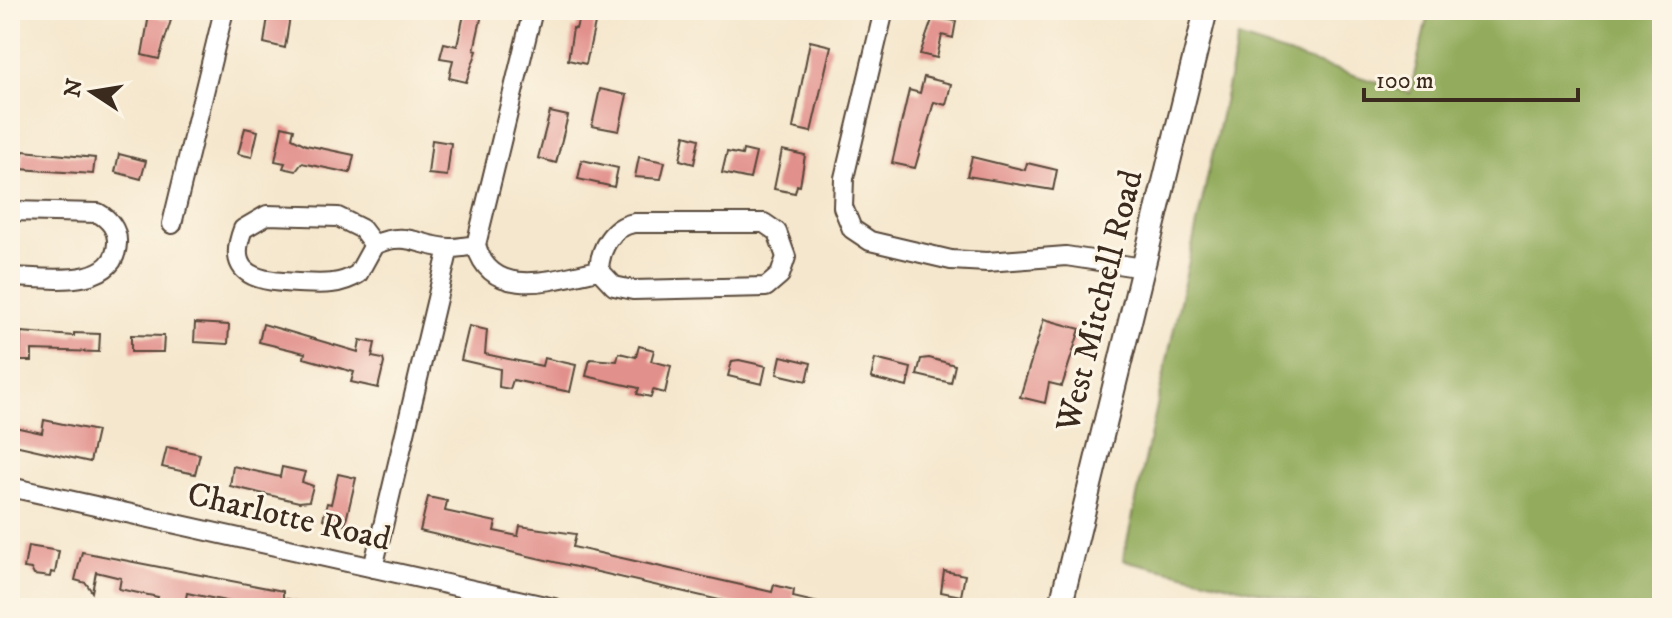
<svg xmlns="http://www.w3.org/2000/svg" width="1672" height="618" font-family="'IM FELL DW Pica',serif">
<rect width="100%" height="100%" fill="#fcf5e5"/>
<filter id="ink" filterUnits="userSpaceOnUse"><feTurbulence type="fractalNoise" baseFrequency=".0125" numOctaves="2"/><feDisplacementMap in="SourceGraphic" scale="16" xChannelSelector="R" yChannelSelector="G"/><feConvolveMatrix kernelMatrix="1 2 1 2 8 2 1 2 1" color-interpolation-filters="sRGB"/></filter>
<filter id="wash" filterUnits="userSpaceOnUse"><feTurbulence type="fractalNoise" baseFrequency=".006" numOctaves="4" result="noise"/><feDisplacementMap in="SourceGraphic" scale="32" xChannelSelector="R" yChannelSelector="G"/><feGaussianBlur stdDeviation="1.8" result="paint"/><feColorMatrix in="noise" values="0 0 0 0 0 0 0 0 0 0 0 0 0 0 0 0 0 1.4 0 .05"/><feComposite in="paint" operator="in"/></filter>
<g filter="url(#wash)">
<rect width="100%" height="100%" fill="#f5e7cd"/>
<!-- forest -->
<path fill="#92ab5c" stroke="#666a3d" stroke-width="2" d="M1429,10H1662V608H1330L1123,560L1238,38L1410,93Z"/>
<g id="blocks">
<!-- building -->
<path fill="#e2908c" d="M269,10H291L285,48L264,43Z
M465,10H483L474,50L477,51L466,82L449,78L453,60L440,58L444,43L457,46Z
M581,10H598L586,64L568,60L573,28L576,29Z
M149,15L171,20L159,59L142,55Z
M933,17L956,21L953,38L942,35L937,58L920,54Z
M810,41L831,46L811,132L793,128Z
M924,77L951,84L946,105L934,102L915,168L892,163L909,90L920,93Z
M600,89L627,95L619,131L592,126Z
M550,112L568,116L556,163L538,158Z
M282,126L294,129L292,138L306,145L354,155L350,173L302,163L296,171L283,168L285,163L275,161Z
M245,128L258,131L252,157L238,154Z
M685,135L699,139L694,164L680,160Z
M432,140L451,143L447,176L428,174Z
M743,150L756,153L750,179L722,173L727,152L742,155Z
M782,150L805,155L800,186L797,185L795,193L774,189Z
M23,151L95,158L93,174L20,169Z
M119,154L146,161L141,179L115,172Z
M639,157L665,162L661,179L635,177Z
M972,157L1025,170L1027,163L1057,170L1053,190L967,176Z
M582,160L618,168L614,187L578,179Z
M1044,319L1080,329L1062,386L1049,383L1045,403L1020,397Z
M195,323L229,325L228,344L194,342Z
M263,324L358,352L360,340L375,343L372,357L383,359L384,363L378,388L351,382L354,372L304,358L305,353L259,342Z
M469,326L487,330L485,354L542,366L544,358L576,365L570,392L513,380L510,389L499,387L500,369L461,360Z
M21,332L74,336V333L100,334L99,352L32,350V361H20Z
M131,335L164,336L163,352H131Z
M639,346L654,350L651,361L671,366L665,393L653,390L651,397L637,394L639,388L586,376L590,359L617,361L619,353L636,357Z
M781,356L811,363L807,381L777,374Z
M929,358L955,365L951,383L917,375L921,359Z
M875,359L911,368L907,387L871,378Z
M739,360L766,366L762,384L728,376L732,361Z
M44,420L97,431L90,462L10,444V426L42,433Z
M167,447L200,454L195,474L162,467Z
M233,466L280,477L282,467L305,472L302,482L313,486L309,501L299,502L230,486Z
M338,474L356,478L345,525L323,519L327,503L331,504Z
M428,497L447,501L445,511L496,522L494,531L518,536L520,526L576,534L573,547L772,592L774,585L794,590L793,597L819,603V608H754L420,531Z
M28,546L59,551L55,573L51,572L50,577L34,575L31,569L24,568Z
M82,552L283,591V598L306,603V608H259L187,593L184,608L156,602L158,597L119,589L121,578L96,572L92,592L86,583L75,580Z
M944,571L965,575L961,596L941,592Z"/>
</g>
</g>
<g filter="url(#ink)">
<use href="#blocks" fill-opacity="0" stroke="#574638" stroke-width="2"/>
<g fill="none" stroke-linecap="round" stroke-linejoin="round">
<!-- minor casing -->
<g stroke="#574638" stroke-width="22">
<path id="minor" d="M884,10L844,178L843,207L852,229L870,241L951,260L987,262L1066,256L1143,268
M10,211L98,213C109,219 118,230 117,243C115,291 42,277 10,277
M172,224L224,10
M374,245L362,229L338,217L267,215L243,229C224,278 261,281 298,283C320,284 339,286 358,274L374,245C407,230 420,247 450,248C458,248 468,246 476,245C492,303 557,278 599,270L614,286L633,290L766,287L780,275L786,257L777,232L764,223H634C611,227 600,249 599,270
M476,245L533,10
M10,487L554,608
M373,568L449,248"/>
</g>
<!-- major casing -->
<g stroke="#574638" stroke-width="26">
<path id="major" d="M1060,608L1206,10"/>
</g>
<!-- minor -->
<use href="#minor" stroke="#fff" stroke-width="18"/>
<!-- major -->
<use href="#major" stroke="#fff" stroke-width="22"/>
</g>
</g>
<g text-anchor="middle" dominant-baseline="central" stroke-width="6" stroke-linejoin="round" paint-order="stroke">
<!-- street labels -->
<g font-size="34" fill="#3b2a1e" stroke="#fcf5e5">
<text transform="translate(1100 301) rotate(-76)">West Mitchell Road</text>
<text transform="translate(289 517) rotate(13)">Charlotte Road</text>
</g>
</g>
<!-- margin -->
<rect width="1672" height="618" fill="none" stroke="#fcf5e5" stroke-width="40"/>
<!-- north arrow -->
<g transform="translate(92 92) rotate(282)" stroke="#fcf5e5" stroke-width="6" paint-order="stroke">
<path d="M0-6L14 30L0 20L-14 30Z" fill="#3b2a1e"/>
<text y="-12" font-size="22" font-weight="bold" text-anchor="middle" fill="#3b2a1e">N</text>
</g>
<!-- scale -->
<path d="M1364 88v12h214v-12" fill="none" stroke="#3b2a1e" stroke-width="4"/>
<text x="1376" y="88" font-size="24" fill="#3b2a1e" stroke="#fcf5e5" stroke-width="6" paint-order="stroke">100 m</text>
</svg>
